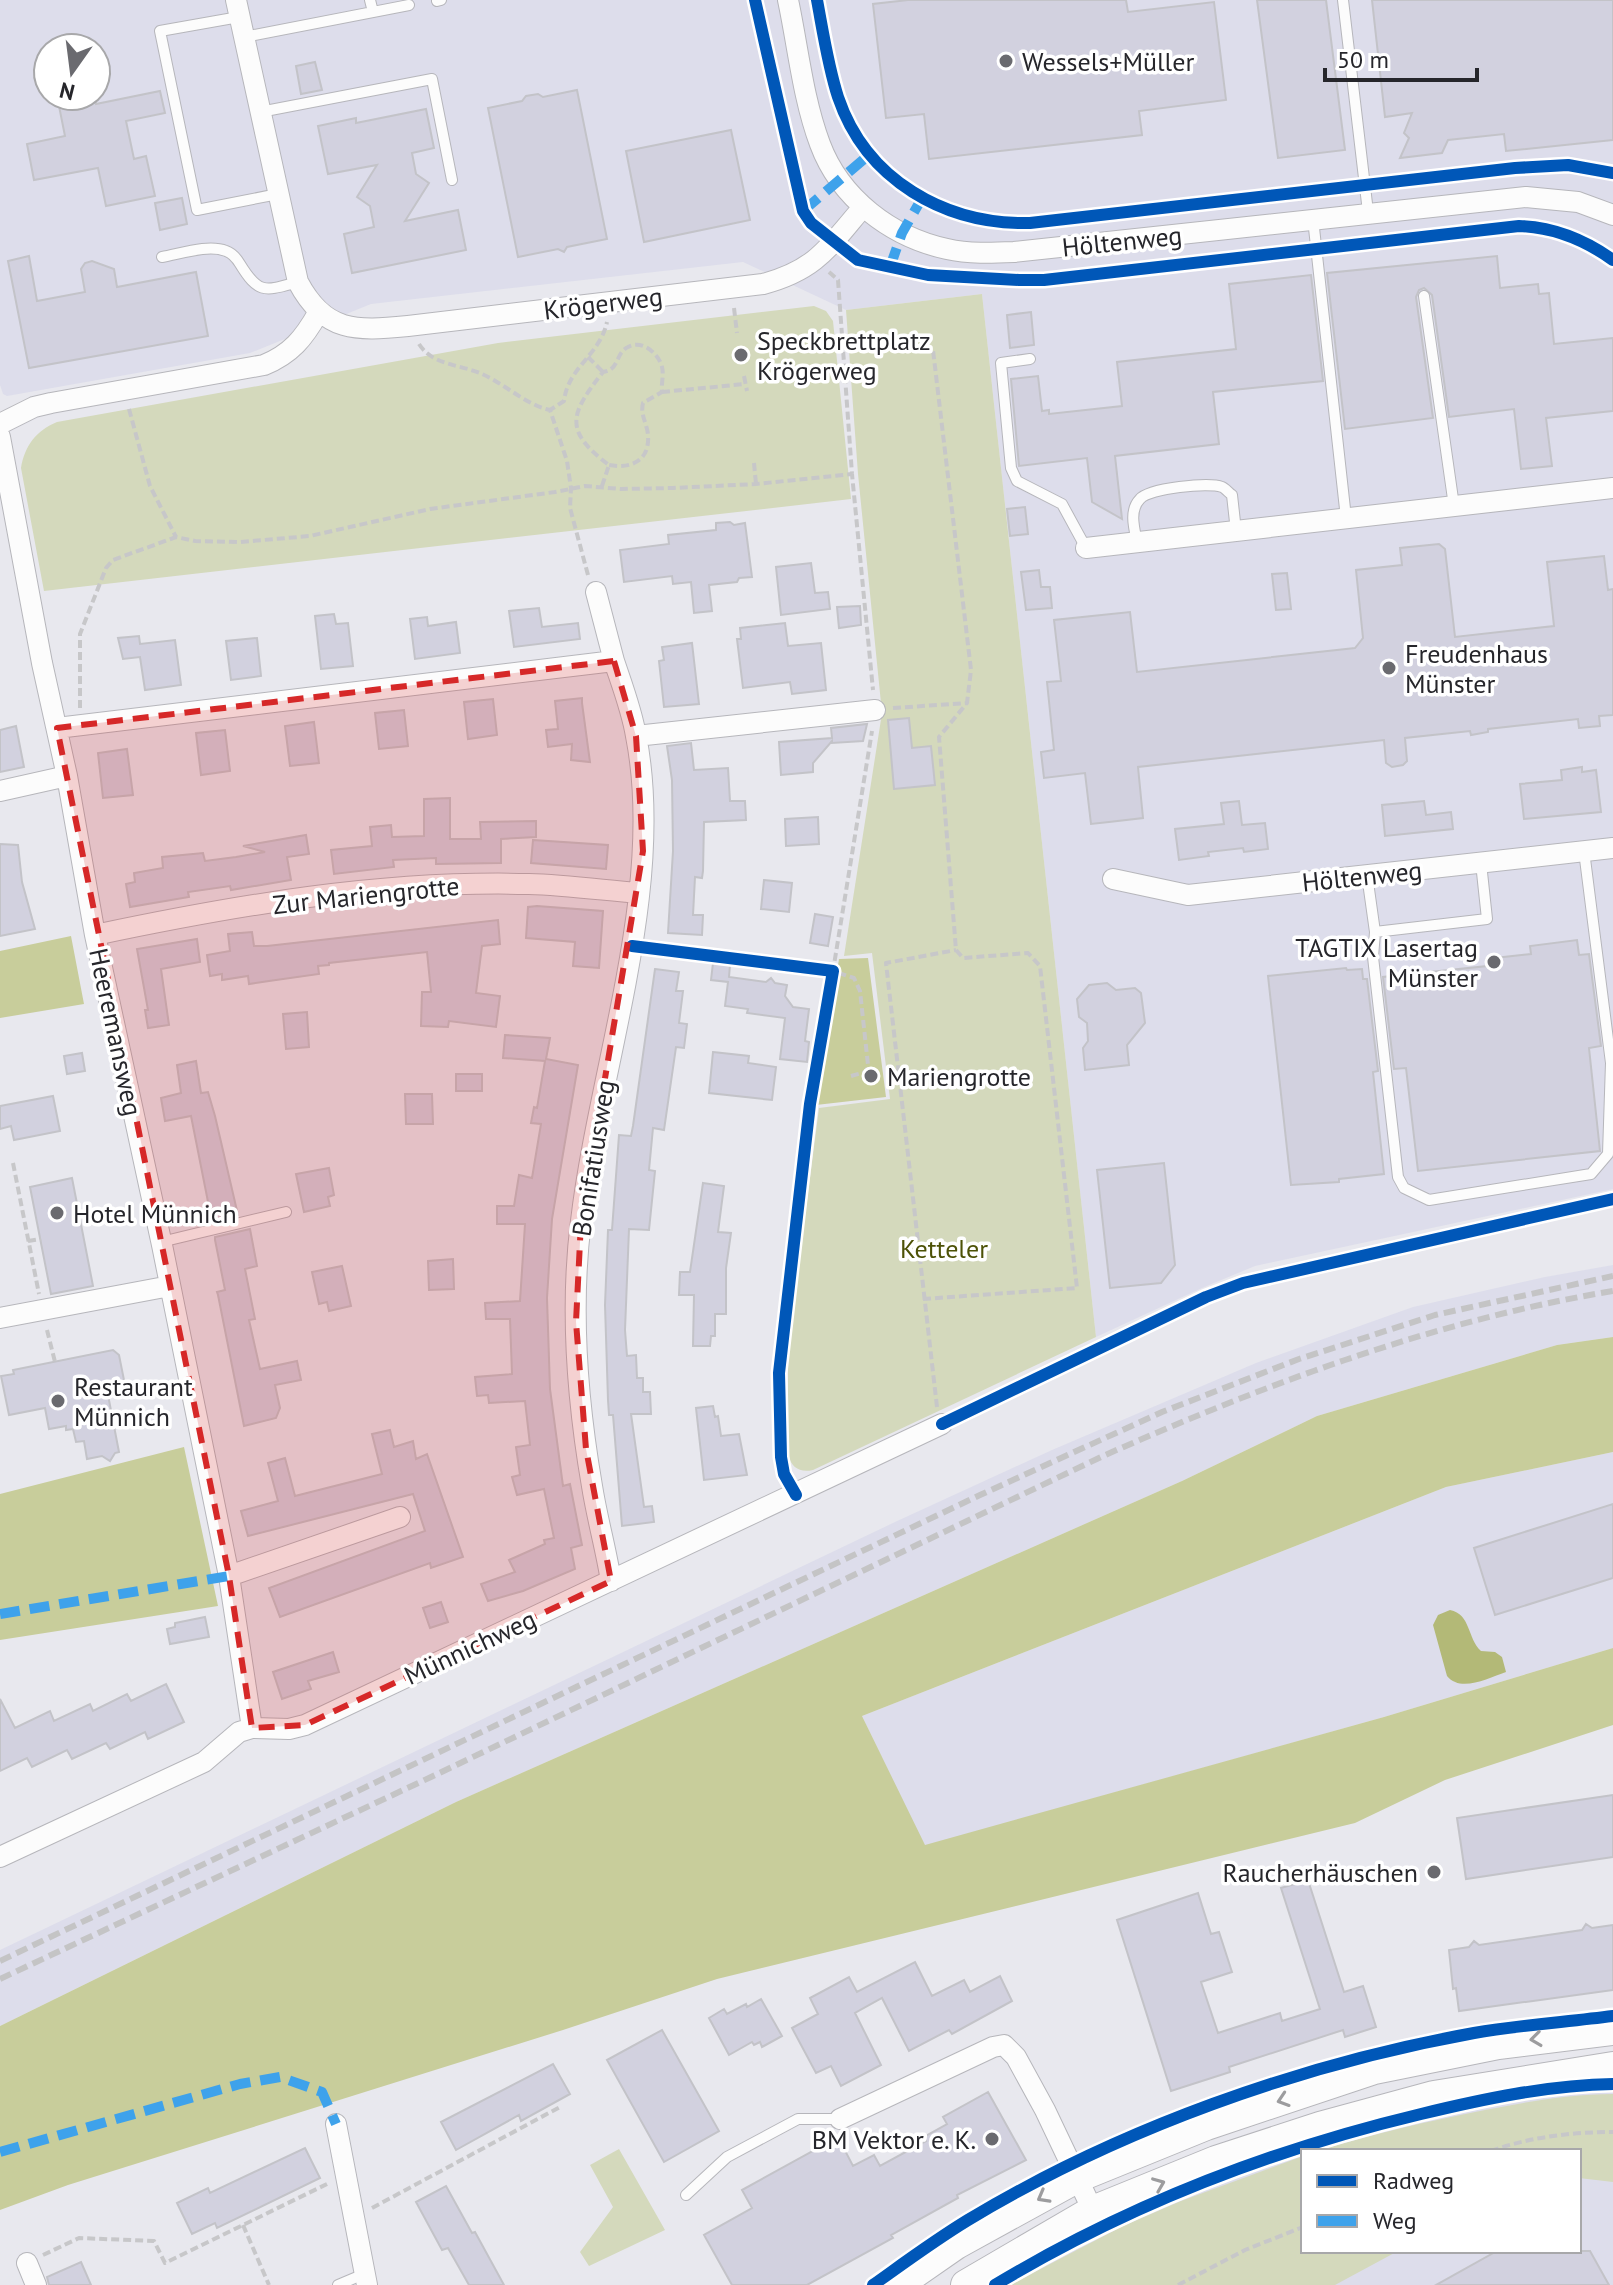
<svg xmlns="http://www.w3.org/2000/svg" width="1613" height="2285" font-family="'PT Sans',sans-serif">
<rect width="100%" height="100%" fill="#e8e8ee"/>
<!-- built -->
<path fill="#ddddeb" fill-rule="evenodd" d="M0,0H1613V1189L1255,1266L1202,1288L1096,1337L982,294L846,310L743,262L371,304L250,353L7,396L3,394L0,385ZM48,48H96V96H48Z
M1613,1265V1337L1557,1345L1317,1416L1182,1481L456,1802L0,2026V1950L895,1522L1052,1450L1256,1363L1413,1307L1545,1277Z
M1613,1452V1648L1384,1717L924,1846L862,1716L1446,1487Z
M1613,2076V2285H983L1100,2221L1220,2170L1387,2116ZM1303,2151H1579V2251H1303Z"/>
<!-- green -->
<path fill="#d4d9bc" d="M982,294L1096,1337L813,1470C800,1473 792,1468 788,1455V1348L819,1108L890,1099L872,953L844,956L882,713L858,474L846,310Z
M814,306L826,311L833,321L851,499L44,591L21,468C25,445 36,431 57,422L498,343Z
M1613,2094V2182L1579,2178V2151H1318C1372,2134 1429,2121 1485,2110C1527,2102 1570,2094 1613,2094Z
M619,2149L665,2230L589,2266L580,2252L613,2207L590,2165Z
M1303,2156V2251H1398L1335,2285H1010L1123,2226L1181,2201Z"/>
<!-- forest -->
<path fill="#c8cd9b" d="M71,936L84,1004L0,1018V951Z
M868,958L886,1097L816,1105L839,959Z
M1613,1337V1452L1446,1487L862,1716L925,1845L1384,1717L1613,1648V1725L1445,1780L1355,1823L717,1979L563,2030L68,2185L0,2210V2026L456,1802L1182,1481L1317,1416L1557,1345Z
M184,1447L218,1606L0,1640V1494Z"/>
<!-- water -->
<path fill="#b3b977" d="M1450,1610C1471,1614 1467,1638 1481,1651L1495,1652L1502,1657L1506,1672C1488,1678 1461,1693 1447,1676L1433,1625L1438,1615Z"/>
<!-- building -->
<path fill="#d2d1df" stroke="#c3c3c8" stroke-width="2" d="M908,0H1126L1128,12L1214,2L1226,100L1139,111L1142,135L929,159L924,114L886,118L873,4Z
M1257,0H1326L1345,150L1278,158Z
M1372,0H1613V140L1506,151L1504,134L1448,140L1442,153L1400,158L1409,138L1404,133L1412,113L1385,117Z
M315,62L322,90L301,94L296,66Z
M577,90L607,239L567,247L564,252L558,249L518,257L488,108L522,101L526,96L538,94L543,97Z
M160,91L165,113L126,121L134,159L146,156L155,196L106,206L98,168L34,180L27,144L65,136L57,96H95L96,104Z
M426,109L434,148L412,153L416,174L429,183L405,221L458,210L466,250L352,273L344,234L374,227L370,206L357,197L377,165L328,174L318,126L356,118V123Z
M731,130L750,220L644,242L626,151Z
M182,198L187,224L160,230L155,203Z
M29,256L37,301L85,292L81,269L85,263L92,261L114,269L117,287L196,272L208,336L29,368L8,261Z
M1497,256L1500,288L1538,284L1539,294L1549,293L1554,344L1613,338V411L1546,418L1552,466L1521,469L1514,409L1449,417L1432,295L1424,288L1419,290L1416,297L1433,418L1345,429L1327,273Z
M1311,275L1323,381L1213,392L1219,444L1115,456L1122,519L1092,502L1087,458L1019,466L1011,379L1038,376L1042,411L1049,410V414L1122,406L1117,362L1236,349L1229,284Z
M1031,312L1034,345L1010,348L1007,315Z
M1025,507L1028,534L1010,536L1007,509Z
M730,522L734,525L745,523L752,577L739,578L737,582L709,585L712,611L694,613L691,582L673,584L672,576L624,582L620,550L669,544L668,535L716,530V523Z
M1439,544L1445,549L1455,637L1554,626L1547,562L1604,556L1608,590L1613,589V715L1599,716L1600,726L1579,728L1578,719L1488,729V732L1471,735L1470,731L1405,738L1407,761L1403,765L1392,767L1386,763L1384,740L1138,767L1143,818L1109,822L1091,824L1085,773L1044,778L1041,752L1054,750L1047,682L1061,681L1054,620L1130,612L1137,672L1355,648L1363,638L1356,570L1402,565L1400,548Z
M811,563L815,593L828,592L830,609L781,615L776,567Z
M1039,570L1041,587H1050L1052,608L1026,610L1021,572Z
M1287,573L1291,609L1276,610L1272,574Z
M860,606L861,625L839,628L837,607Z
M539,608L542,627L578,623L580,639L514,647L509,611Z
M334,614L336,624L348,623L353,666L321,669L315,616Z
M427,617L428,626L456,622L460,653L415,659L410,619Z
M785,623L788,646L821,643L826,690L792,694L790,682L743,688L737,639H741L740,628Z
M139,636L140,644L175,640L181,685L145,690L140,657L123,659L118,638Z
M257,638L261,676L231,680L226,641Z
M692,643L699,704L664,707L659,661L664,660L662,647Z
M582,698V703L590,762L571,760L572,744L548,747L546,730L558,729L555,701Z
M493,699L497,735L468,739L464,702Z
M404,710L408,746L379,749L375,713Z
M909,718L912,748L931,746L935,785L894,789L888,720Z
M314,722L319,763L290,766L285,726Z
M867,724L863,741L832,743V741L813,763V772L781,775L779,742L832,738L831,728Z
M16,726L24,767L0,772V730Z
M225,730L230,771L201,775L196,733Z
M691,743L694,770L728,768L730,801H745L746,820L704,822L703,871L702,878L695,877L693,915H703L702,935L668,933L673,851L672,780L667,746Z
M127,749L133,795L103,798L98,753Z
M1582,767V772L1596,770L1601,812L1524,819L1520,784L1562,780L1561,770Z
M450,798V839H481L480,822L536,821V837L501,839V863L436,864V858L393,860L394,867L334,874L331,850L372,846L370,827L391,825L392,837L424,836V799Z
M1239,801L1242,825L1265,823L1268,849L1244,852L1243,848L1208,852L1209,856L1179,860L1175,829L1224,824L1221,803Z
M1424,801L1426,815L1451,812L1453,829L1385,836L1382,805Z
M818,817L819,844L786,846L785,819Z
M306,835L309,854L287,857L291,880L231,890L230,886L188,892L189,897L130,907L126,884L135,882L134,873L163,868L162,857L203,853L205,861L236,857L265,852L243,846Z
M533,840L608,845L606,869L531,863Z
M0,844L18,845L22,882L35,929L0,936Z
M764,880L792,883L789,912L761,909Z
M537,906L603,911L599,968L573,966L575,942L526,938L528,907Z
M815,914L833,917L828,946L810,943Z
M498,920L500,944L482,946L476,993L500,996L496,1027L449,1021L448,1027L421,1026L422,992H431L427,952L329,963V965L318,966L319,974L269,981L249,984L248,976L222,980V974L210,976L207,955L230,951L228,934L252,932L254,946H267Z
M197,939L200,962L161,969L169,1025L148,1028L145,1010H148L137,949Z
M1577,940L1579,955L1589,954L1601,1046L1589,1048L1600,1151L1418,1171L1406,1068L1394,1069L1383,977L1487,966L1486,959L1531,954L1530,946Z
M713,963L730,965L729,977L766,982L771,978L775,983L787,985L785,996L793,1007L809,1009L805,1041L809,1042L807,1062L780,1059L785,1018L747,1013L748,1009L725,1006L728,982L711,980Z
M1346,968L1347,970L1362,969L1363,979H1367L1378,1071L1373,1072L1384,1174L1339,1179V1182L1291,1185L1268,976Z
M655,969L679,972L676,991H683L679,1023L687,1024L684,1048L676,1047L664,1130L653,1128L649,1170L655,1171L649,1230L629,1229L625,1330L627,1356L636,1355L637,1378H643V1392H650L651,1414H631L644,1507L652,1506L654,1522L622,1526L613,1415H609L608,1400L605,1305L608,1230H612L619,1135L631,1136L633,1126Z
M1107,983L1116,990L1135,988L1141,993L1145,1023L1127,1045L1129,1065L1085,1070L1083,1048L1088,1041L1087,1023L1079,1017L1077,999L1089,985Z
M307,1012L309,1047L286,1049L283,1014Z
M505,1035L550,1038L546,1059L578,1065L552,1219L547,1298L550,1389L563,1486L570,1484L582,1545L571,1548L575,1569L523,1591L488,1601L481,1584L515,1572L509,1560L545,1544L544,1540L554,1538L544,1489L517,1495L512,1477L520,1475L516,1447L530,1445L525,1401L489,1403L488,1395L477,1396L475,1377L512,1374L510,1319H486L485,1303L520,1301L525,1224H497V1206H514L519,1175L532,1178L541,1124L531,1123L534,1107L537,1108L545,1061L503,1058Z
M713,1052L749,1056L748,1063L776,1067L772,1100L709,1093Z
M82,1053L85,1071L67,1074L64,1056Z
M196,1061L201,1093L208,1092L215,1116L238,1215L212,1222L191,1116L165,1121L161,1098L181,1093L177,1065Z
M456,1074H482V1091H456Z
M405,1094H432L433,1124H406Z
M53,1096L60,1131L14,1140L11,1126L0,1129V1106Z
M1164,1163L1175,1265L1161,1283L1110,1288L1097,1170Z
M329,1168L334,1195L328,1197L330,1206L304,1212L296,1174Z
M72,1178L93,1286L51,1294L30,1187Z
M703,1183L724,1186L718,1232L731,1233L726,1268V1314H715V1336H711L710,1346H693L694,1295H679L680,1272H690Z
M250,1229L257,1266L245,1269L255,1319L249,1320L260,1369L297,1361L301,1380L275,1385L280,1408L276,1418L244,1426L218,1295L217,1292L225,1290L215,1240V1237Z
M453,1259L454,1289L429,1290L428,1261Z
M342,1266L351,1306L329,1311L327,1302L319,1304L312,1272Z
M113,1350L119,1355L125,1385L121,1392L108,1395L119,1452L115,1453L110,1461L102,1456L87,1459L84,1441L76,1442L73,1429L66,1430V1426L49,1429L45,1408L9,1415L1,1376L14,1374L13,1370Z
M713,1406L715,1417L718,1416L721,1436L739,1434L747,1475L704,1480L696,1408Z
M390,1430L394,1447L413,1441L416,1459L427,1454L463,1557L431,1568L430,1563L280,1617L269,1588L425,1531L413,1494L248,1536L241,1511L278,1501L268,1463L285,1458L295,1496L382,1474L372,1434Z
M1613,1504V1578L1495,1615L1474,1548Z
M441,1602L448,1622L430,1628L423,1608Z
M205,1617L209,1637L170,1644L167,1629L175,1627V1623Z
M333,1652L339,1672L308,1681L311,1689L282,1699L273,1672Z
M166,1684L184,1722L148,1739L145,1732L110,1749L106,1743L72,1759L67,1750L32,1767L27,1758L0,1771V1699L15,1728L50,1711L54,1721L90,1704L93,1711L127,1694L131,1701Z
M1613,1795V1857L1466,1879L1457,1818Z
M1308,1880L1344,1992L1363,1986L1376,2027L1345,2037L1343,2030L1229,2067L1230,2072L1171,2091L1117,1920L1198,1893L1211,1934L1219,1932L1232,1972L1201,1982L1218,2033L1280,2013L1282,2021L1320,2009L1281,1888Z
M1586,1924L1592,1928L1613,1925V1990L1459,2011L1456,1988L1453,1989L1449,1950L1469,1947L1474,1941L1479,1945L1582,1930Z
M915,1962L932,1996L964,1980L970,1992L1000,1976L1012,2001L952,2034L949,2030L909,2051L882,1998L855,2013L881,2065L841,2086L831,2066L816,2073L792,2028L818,2014L810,1998L849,1977L857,1992Z
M761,1999L782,2036L762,2047L760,2042L754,2045L752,2042L729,2055L709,2018L724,2009L727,2014L746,2004L747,2007Z
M662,2030L719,2131L664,2162L607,2060Z
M553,2064L570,2094L521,2121L519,2115L456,2150L441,2122Z
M988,2092L1026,2160L957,2195L958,2198L891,2235L893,2238L807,2285H732L704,2235L752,2208L742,2190L838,2137L853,2166L874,2155L880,2166L926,2141L924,2137L947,2124L943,2117Z
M305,2148L320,2178L217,2228L215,2223L192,2234L177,2203L208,2188L210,2193Z
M446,2186L472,2233L475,2232L504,2285H469L448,2248L442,2250L416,2202Z
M1497,2251H1590L1609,2285H1436Z
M81,2262L91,2285H49L47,2277Z"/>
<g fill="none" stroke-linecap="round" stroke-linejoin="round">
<!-- lane casing -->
<g stroke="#b6b6bb" stroke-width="12">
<path id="lane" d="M370,0L373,12
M1343,0L1368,212
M437,1L441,0
M239,17L160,31L197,210L278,194
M244,37L409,5
M260,112L432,79L452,180
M1313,219L1346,518
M162,257C180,254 208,244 226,251C232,253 237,259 240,264C259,295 265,291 298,282
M1424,296L1454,506
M1030,359L1001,363L1011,468L1017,481L1062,504L1086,548
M1137,542C1134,528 1129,510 1140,499C1149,488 1209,482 1222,487C1225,488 1229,493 1232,495L1236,531
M1367,875L1375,932L1373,957L1398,1177L1404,1188L1429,1200L1591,1174L1608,1154L1611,1063L1584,851
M1375,932L1487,919L1481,863
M161,1242L286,1212
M686,2195L727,2157L798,2119H840
M338,2285L364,2274"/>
</g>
<!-- street casing -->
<g stroke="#b6b6bb" stroke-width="22">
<path id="street" d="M236,0L298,282C325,333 356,331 408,326L763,284C816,270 829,247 863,207
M788,0C798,47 803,99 820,144C840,198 891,237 947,249C969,254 992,253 1014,252L1526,197L1578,202L1613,215
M0,424L34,407L51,403L264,365C291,354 304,338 318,313
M0,437L42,663L67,776L95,935L162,1245L229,1576L252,1728
M1086,548L1613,488
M596,592L614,661
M57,728L614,661C622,685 632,711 636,736C666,889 599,1067 581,1221C570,1308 577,1399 592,1486C597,1518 606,1549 611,1581
M636,736L875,710
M0,791L67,776
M1113,879L1188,895L1613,848
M95,935C237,905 383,880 529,884C565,885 602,890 638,893
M0,1318L170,1286
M229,1576L400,1517
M0,1857L204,1762L239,1732L252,1728L289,1729L305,1725L942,1424
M840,2119L993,2047L1004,2045L1016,2057L1045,2110L1093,2211
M336,2124L367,2285
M27,2263L36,2285"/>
</g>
<!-- secondary casing -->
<g stroke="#b6b6bb" stroke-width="32">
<path id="secondary" d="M897,2285L956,2244L1078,2177L1206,2125L1374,2069L1498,2044L1613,2030
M966,2285L1093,2211L1216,2161L1320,2127L1434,2096L1613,2067"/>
</g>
<!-- path -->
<path stroke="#c7c7c9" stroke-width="4" stroke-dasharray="8 4" stroke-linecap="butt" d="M829,272L838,280L852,474L873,690
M734,308L737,333
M419,344C433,366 460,364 482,374C505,384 526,405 550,410
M588,357L603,372
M744,376L747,391
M662,392L745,384
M129,409L150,486L176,537
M754,463L756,484
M602,486L609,465C562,430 571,413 603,372C620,370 615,353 628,347C642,339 659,354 662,367C664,375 661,384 662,392L643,403C640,415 647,423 648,435C650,461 631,469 609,465
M588,575L570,508L571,488L567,461L550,410L564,401C568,367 600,355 607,322
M80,708V634L106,568L113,560L176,537L195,541L240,542L310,536L430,509L555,492L585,486L621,489L673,488L756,484L852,474
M893,708L967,703
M851,1076L866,1072L868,1065L860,991L854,978L833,971L872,731
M13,1163L39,1294
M28,1241L41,1239
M923,1299L1077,1288L1040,966L1028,953L963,958L956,950L939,737L967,703L971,670L933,350
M47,1330L55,1362
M937,1407L886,963L956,950
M1491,2151C1530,2137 1572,2132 1613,2132
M372,2208L560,2107
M243,2225L269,2285
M43,2255L79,2238L154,2241L165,2263L327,2184
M1178,2285L1245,2250L1303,2227"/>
<!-- lane -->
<use href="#lane" stroke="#fcfcfc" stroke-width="10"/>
<!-- street -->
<use href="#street" stroke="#fcfcfc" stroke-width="20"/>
<!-- secondary -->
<use href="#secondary" stroke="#fcfcfc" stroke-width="30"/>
<!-- rail -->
<path stroke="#c4c4c5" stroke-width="6" stroke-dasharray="12 6" stroke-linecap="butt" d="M0,1961L980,1495L1162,1412L1299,1359L1435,1315L1613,1276
M0,1979L431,1777L1103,1456C1266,1384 1436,1320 1613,1291"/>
<!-- quiet -->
<path stroke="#3ea2eb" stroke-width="10" stroke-dasharray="20 10" stroke-linecap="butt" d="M803,211L870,154
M890,267L902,233L922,198
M0,1614L229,1576
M0,2152L240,2084L280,2077L322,2092L336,2124"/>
<!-- cycleway casing -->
<g stroke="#fff" stroke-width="17">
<path id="cycleway" d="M755,0L803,211L811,223L858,260L928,275L1019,280H1044L1519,226C1554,227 1585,240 1613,260
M817,0C823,32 828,66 838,97C866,180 945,225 1030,223L1515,168L1568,165L1613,173
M632,946L833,971L810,1104L779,1373L781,1457L784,1474L796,1495
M942,1424L1206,1297L1243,1283L1613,1199
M873,2285C904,2263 935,2240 968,2220C1119,2129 1301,2064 1474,2033C1520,2025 1567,2022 1613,2016
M995,2285C1128,2205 1270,2150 1421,2114C1483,2099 1549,2085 1613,2084"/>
</g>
<!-- cycleway -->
<use href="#cycleway" stroke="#0057b8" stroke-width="12"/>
</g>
<!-- one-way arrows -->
<defs><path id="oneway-chevron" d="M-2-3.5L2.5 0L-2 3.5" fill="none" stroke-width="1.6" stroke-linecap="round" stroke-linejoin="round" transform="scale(2)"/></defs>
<g stroke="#9c9c9e">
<use href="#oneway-chevron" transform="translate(1536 2039) rotate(173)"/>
<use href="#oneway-chevron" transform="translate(1283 2100) rotate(162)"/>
<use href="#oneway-chevron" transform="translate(1159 2184) rotate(-22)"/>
<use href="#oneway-chevron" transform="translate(1043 2197) rotate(151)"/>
</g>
<!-- marked area -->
<path fill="#d62828" fill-opacity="0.2" stroke="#d62828" stroke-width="6" stroke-dasharray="16 10" stroke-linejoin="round" d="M614,661L636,736L643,851L581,1222L576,1322L586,1449L611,1581L305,1725L252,1728L229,1576L57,728Z"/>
<!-- markers -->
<g fill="#6a6a6f" stroke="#fff" stroke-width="3">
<circle cx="1006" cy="61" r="8"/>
<circle cx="741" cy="355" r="8"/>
<circle cx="1389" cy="668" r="8"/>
<circle cx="1494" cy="962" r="8"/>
<circle cx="871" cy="1076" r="8"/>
<circle cx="57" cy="1213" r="8"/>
<circle cx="58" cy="1401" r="8"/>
<circle cx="1434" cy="1872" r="8"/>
<circle cx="992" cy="2139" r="8"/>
</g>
<g text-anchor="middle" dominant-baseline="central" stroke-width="7" stroke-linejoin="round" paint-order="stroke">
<!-- poi labels -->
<g font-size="26" fill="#26262b" stroke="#fff" text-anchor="start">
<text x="1022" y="61">Wessels+Müller</text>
<text x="757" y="340">Speckbrettplatz<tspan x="757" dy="30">Krögerweg</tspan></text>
<text x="1405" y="653">Freudenhaus<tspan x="1405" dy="30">Münster</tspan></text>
<text x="1478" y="947" text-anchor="end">TAGTIX Lasertag<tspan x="1478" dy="30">Münster</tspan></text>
<text x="887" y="1076">Mariengrotte</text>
<text x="73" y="1213">Hotel Münnich</text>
<text x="74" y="1386">Restaurant<tspan x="74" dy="30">Münnich</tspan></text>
<text x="1418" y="1872" text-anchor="end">Raucherhäuschen</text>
<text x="976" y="2139" text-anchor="end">BM Vektor e. K.</text>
</g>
<!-- street labels -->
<g font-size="26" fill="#26262b" stroke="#fff">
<text transform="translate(1122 241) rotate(-6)">Höltenweg</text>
<text transform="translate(603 303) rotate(-7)">Krögerweg</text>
<text transform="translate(1362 876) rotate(-6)">Höltenweg</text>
<text transform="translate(366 895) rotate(-6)">Zur Mariengrotte</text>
<text transform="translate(116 1032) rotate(78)">Heeremansweg</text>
<text transform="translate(593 1158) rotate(-81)">Bonifatiusweg</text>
<text transform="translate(470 1647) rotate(-25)">Münnichweg</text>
</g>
<!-- park labels -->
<g font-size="26" fill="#4d5207" stroke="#fff">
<text x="944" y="1248">Ketteler</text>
</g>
</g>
<!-- legend -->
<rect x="1301" y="2149" width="280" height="104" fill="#ffffff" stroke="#a8a8aa" stroke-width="2"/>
<rect x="1317" y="2175" width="40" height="12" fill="#0057b8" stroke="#a8a8aa" stroke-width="2"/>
<text x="1373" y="2189" font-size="24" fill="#26262b">Radweg</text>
<rect x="1317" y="2215" width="40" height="12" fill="#3ea2eb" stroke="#a8a8aa" stroke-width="2"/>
<text x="1373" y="2229" font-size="24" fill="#26262b">Weg</text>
<!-- north arrow -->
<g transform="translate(72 72) rotate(194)"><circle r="38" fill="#ffffff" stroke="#a8a8aa" stroke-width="2"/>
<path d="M0-6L14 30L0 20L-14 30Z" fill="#6a6a6f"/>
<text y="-12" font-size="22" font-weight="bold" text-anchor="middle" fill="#26262b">N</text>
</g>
<!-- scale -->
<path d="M1325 68v12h152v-12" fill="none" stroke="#26262b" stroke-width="4"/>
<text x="1337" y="68" font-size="24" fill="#26262b" stroke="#ffffff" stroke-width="6" paint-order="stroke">50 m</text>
</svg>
